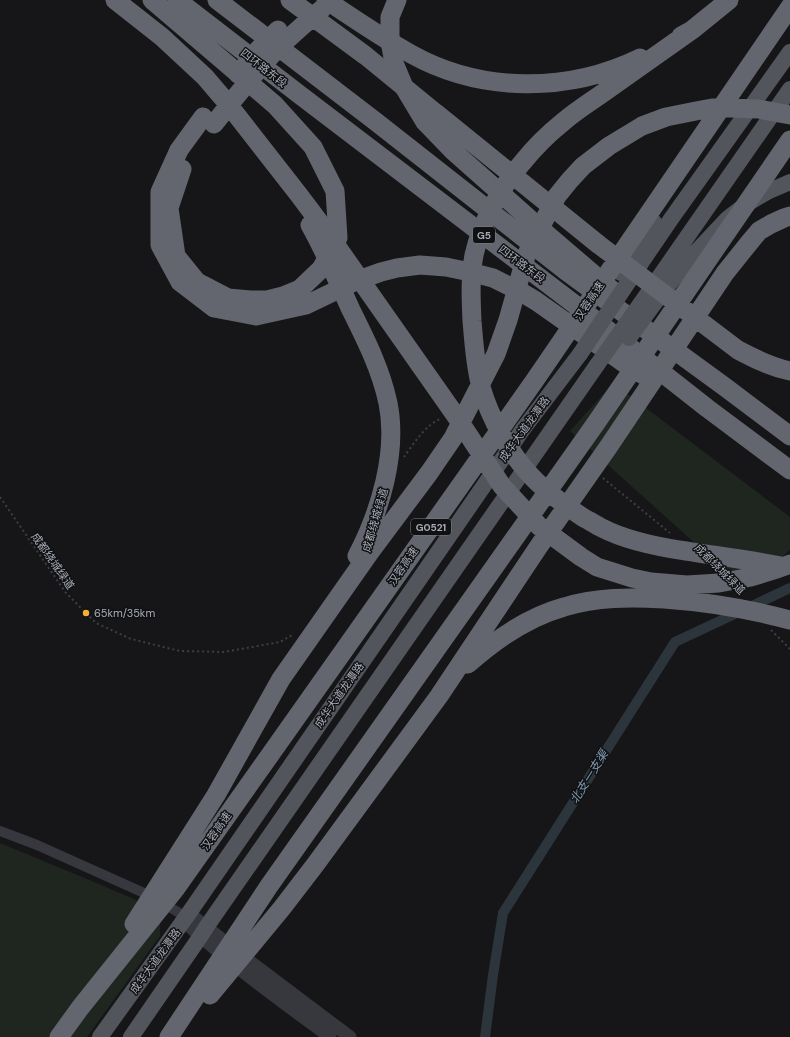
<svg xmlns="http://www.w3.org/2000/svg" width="790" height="1037" font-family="'DM Sans','Noto Sans SC',sans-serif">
<rect width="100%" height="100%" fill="#161618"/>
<!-- green -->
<path fill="#1e261f" d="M613,383L790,517V550L746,589L570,431Z
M0,843L87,879L134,899L160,915V936L87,1037H0Z"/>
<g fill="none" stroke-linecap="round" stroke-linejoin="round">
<!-- canal -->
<path stroke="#2c353c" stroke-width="10" d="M485,1037L493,975L503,913L675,642L790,588"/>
<!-- path -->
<path stroke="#3d3f44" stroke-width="2" stroke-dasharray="2 3" stroke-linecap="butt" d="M404,457C413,444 426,425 440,419
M603,478L670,533
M0,497L66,593L96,623L131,639L180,651L224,652L280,642L294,634
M771,630L790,649"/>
<!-- minor -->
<path stroke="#37383d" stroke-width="10" d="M0,831L37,845L153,897L186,917"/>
<!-- tertiary -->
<path stroke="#37383d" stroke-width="13" d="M189,913L244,957L350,1037
M184,921C229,964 280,1000 330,1037"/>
<!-- primary -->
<path stroke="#53555c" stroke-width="16" d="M635,251L654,222
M641,263L671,219L790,52
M655,283L790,89
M665,289L696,252L728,218L745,205L767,192L790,182
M100,1037L189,913L523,429L580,354
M131,1037L200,937L207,926L597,365"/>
<!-- motorway -->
<path stroke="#63666e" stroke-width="19" d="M152,0L275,105L313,147L335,191L338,238L321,269L300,289L283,296L267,300H250L228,298L197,282L176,256L169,208L182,169
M177,0L300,95L590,316L707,408L790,470
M217,0L375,121L566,271L725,387L790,436
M397,0L390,17V41L394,63L404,87L425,122L453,151L549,236L613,291
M437,114L598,244
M203,117L179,150L160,192V245L180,282L214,308L256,316L306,305L356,281L381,272L397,268L420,265L446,267L470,272L493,278L521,292L536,301L631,368L647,377"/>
<!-- primary-bridge -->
<path stroke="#53555c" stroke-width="16" d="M621,273L635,251
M629,338L665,289
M580,354L641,263
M597,365L655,283"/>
<!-- motorway-bridge -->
<path stroke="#63666e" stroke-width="19" d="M115,0L162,37L205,77L228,104L299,195L326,231L458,419L502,486L539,526L581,557L597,567L632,578L651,582L687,585L719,583L751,577L777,569L790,564
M290,0L366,56L437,114
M326,0C354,19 382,38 411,54C481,93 568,93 640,58
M692,30C665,49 638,68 610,88C595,99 578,109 563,122C548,134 534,148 522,163C501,187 481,223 474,255C470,276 471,299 472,321C474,343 475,365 481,387C490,418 509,453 532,477C547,493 566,506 584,518C590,521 596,525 602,528C627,541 658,547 686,551C718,556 749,560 781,566
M681,36L692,30L729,0
M238,74L258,50L278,30
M214,124C231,102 249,80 268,59C284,41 303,25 322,9
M310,225C325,252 338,281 351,310C366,340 381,370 388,403C398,452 380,512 357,556
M598,244L738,350C755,359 771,367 790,371
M468,664C496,639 528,617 564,607C597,597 630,597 664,599C707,602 749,609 790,620
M134,924L216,795L281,679L370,552L429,473L453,438L496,354L508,320L526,256L533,241L557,196L570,180L583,166L609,146L642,126L666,117L696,111L712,108H730L758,109L790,115
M210,995L282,908L315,865L439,696L539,546L609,446L725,273L749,243L759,231L771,224L784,218L790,216
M59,1037L80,1008L176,888L535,380L790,7
M169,1037L269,886L596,423L790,140"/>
</g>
<!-- markers -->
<circle fill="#f2b134" stroke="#111113" stroke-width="1.5" cx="86" cy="613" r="4"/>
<g text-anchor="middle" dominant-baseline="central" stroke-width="3" stroke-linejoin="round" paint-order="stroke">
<!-- shield labels -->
<g fill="#111113" stroke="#7b7e86" stroke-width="1">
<rect x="473" y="227" width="22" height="16" rx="3"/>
<rect x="411" y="519" width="40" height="16" rx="3"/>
</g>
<g font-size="10" font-weight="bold" fill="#a8adb8">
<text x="484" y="235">G5</text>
<text x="431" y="527">G0521</text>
</g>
<!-- street labels -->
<g font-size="11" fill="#a8adb8" stroke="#111113">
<text transform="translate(264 68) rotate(38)">四环路东段</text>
<text transform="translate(522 264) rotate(37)">四环路东段</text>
<text transform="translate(589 301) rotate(-56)">汉蓉高速</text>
<text transform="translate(524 429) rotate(-54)">成华大道龙潭路</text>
<text transform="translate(375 520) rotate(-74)">成都绕城绿道</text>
<text transform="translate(53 561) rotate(55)">成都绕城绿道</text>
<text transform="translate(403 566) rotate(-55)">汉蓉高速</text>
<text transform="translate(720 569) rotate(45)">成都绕城绿道</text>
<text transform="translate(339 695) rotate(-55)">成华大道龙潭路</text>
<text transform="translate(216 831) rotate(-55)">汉蓉高速</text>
<text transform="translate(155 961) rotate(-54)">成华大道龙潭路</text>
</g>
<!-- poi labels -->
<g font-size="11" fill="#a8adb8" stroke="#111113" text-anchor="start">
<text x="94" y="613">65km/35km</text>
</g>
<!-- water labels -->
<g font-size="12" font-style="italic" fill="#7f9bb3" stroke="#111113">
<text transform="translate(589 777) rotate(-58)">北支一支渠</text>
</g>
</g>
</svg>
